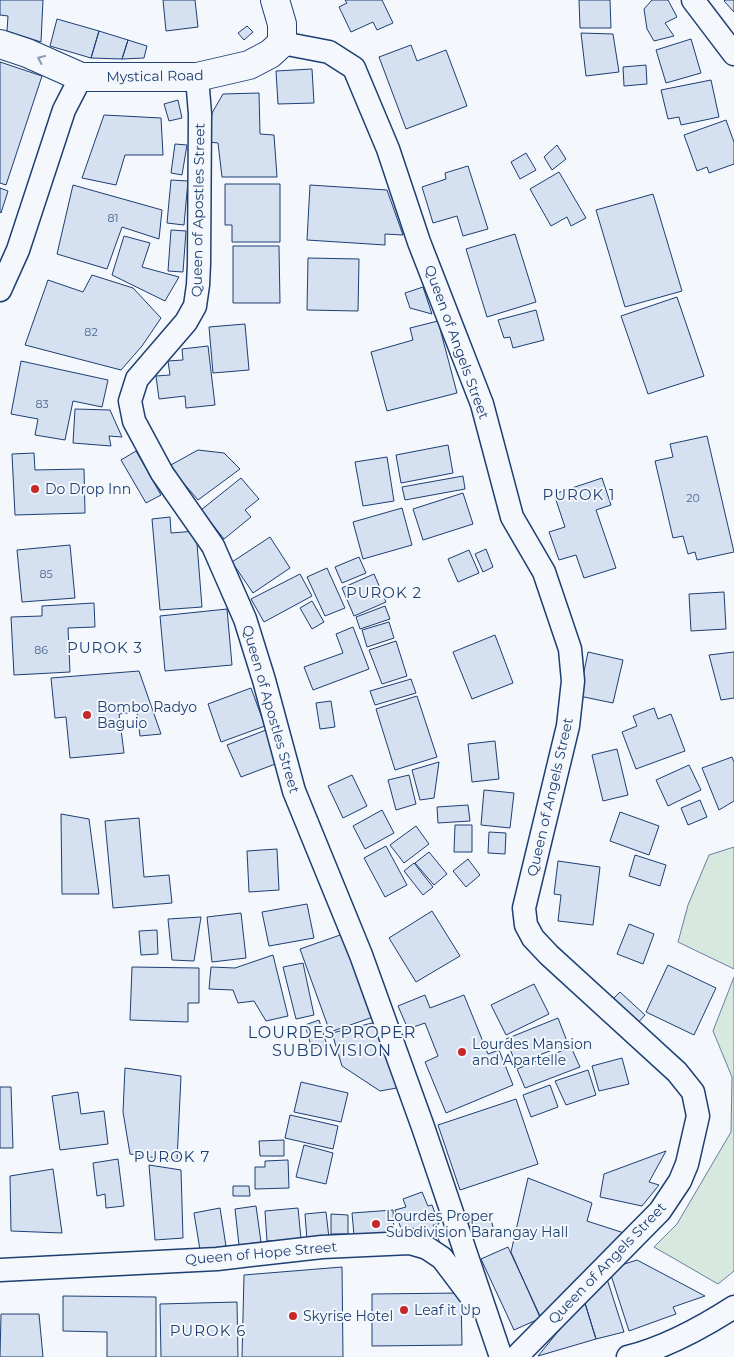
<svg xmlns="http://www.w3.org/2000/svg" width="734" height="1357" font-family="Montserrat,sans-serif">
<rect width="100%" height="100%" fill="#f4f7fb"/>
<!-- green -->
<path fill="#d7e8df" stroke="#687fa3" d="M734,847V969L678,942L688,905L709,855Z
M734,977V1271L718,1284L654,1247L677,1224L731,1132L732,1077L713,1031Z"/>
<!-- building -->
<path fill="#d5e0f0" stroke="#1d3f73" d="M0,0H43L41,42L7,31L8,16L0,15Z
M163,0H195L198,27L166,31Z
M345,0H382L393,23L377,30L373,22L351,32L339,7L347,3Z
M579,0H610L611,28H580Z
M652,0H668L677,17L665,23L674,36L654,41L647,29L644,9Z
M725,0H734V12L724,1Z
M57,19L99,31L91,58L50,46Z
M247,26L253,32L244,40L238,33Z
M99,31L128,40L122,59L91,58Z
M581,33L613,34L619,72L586,76Z
M691,39L701,73L666,83L656,50Z
M128,40L147,46L144,58L122,59Z
M411,45L417,61L446,50L467,106L406,129L379,57Z
M0,62L42,76L6,185L0,183Z
M646,65L647,84L624,86L623,67Z
M312,69L314,103L278,104L276,71Z
M711,80L719,117L681,125L679,117L668,119L661,90Z
M259,93L260,134L274,135L277,177H222L218,143L209,142L212,113L223,94Z
M178,100L182,118L169,121L164,104Z
M104,115L161,118L163,155H125L116,185L82,178Z
M726,120L734,142V164L709,173L707,167L697,171L684,135Z
M175,144L187,145L182,175L171,173Z
M557,145L566,159L552,170L544,157Z
M526,153L536,170L520,179L511,162Z
M468,166L488,229L463,236L457,216L433,223L422,187L446,179L445,173Z
M559,172L586,218L571,226L567,217L551,226L530,189Z
M171,180L188,181L184,225L167,223Z
M225,184H280V242H232V225H225Z
M73,185L162,210L159,239L122,227L107,269L57,254Z
M310,185L387,190L403,235L385,234V245L307,240Z
M0,188L8,191L1,213L0,212Z
M653,194L682,291L625,307L596,210Z
M171,230L186,231L183,272L168,271Z
M515,234L536,302L487,317L466,249Z
M124,236L150,243L142,267L179,277L165,301L112,275Z
M233,246H279L280,303H233Z
M308,258L359,259L358,311L307,310Z
M92,275L133,288L161,318L142,346L121,370L25,345L48,280L83,292Z
M423,287L432,314L410,308L405,293Z
M677,297L704,376L648,394L621,316Z
M536,310L544,340L513,348L510,337L504,338L498,320Z
M438,321L457,393L387,411L371,352L413,340L410,328Z
M245,324L249,370L213,373L209,327Z
M208,346L215,405L186,408L185,396L159,399L156,376L170,375L168,361L183,360L182,349Z
M21,361L108,380L102,407L73,401L65,440L35,435L38,419L11,414Z
M75,409L110,410L122,437L109,436L111,446L73,443Z
M707,436L734,552L697,560L695,552L688,554L683,536L673,538L655,461L673,457L670,444Z
M448,445L453,473L401,483L396,455Z
M198,450L224,453L240,469L198,500L169,466Z
M136,451L161,495L146,503L121,460Z
M34,453L35,470L84,469L85,513L15,515L12,454Z
M387,457L394,501L363,506L355,462Z
M463,476L465,489L405,500L402,487Z
M241,478L259,499L245,510L251,517L224,539L201,510Z
M602,478L611,505L596,510L616,568L584,578L576,555L559,560L549,532L565,527L554,494Z
M463,493L473,524L423,540L413,509Z
M402,508L412,545L363,559L353,522Z
M170,517L171,533L196,531L202,607L160,610L152,519Z
M270,537L290,568L253,593L232,562Z
M70,545L75,598L22,602L17,550Z
M486,549L493,567L483,572L475,554Z
M469,550L479,573L458,582L448,559Z
M359,557L366,573L342,583L335,567Z
M327,568L345,608L325,616L307,577Z
M300,574L312,596L264,622L251,599Z
M374,574L386,602L354,616L342,588Z
M724,592L726,629L691,631L689,594Z
M312,601L324,622L312,629L300,608Z
M94,603L95,627L68,628L70,672L14,675L11,617L42,616V606Z
M385,606L390,619L360,629L356,617Z
M227,609L232,665L165,671L160,616Z
M389,622L394,638L367,647L362,630Z
M353,627L369,669L313,690L304,667L343,653L336,634Z
M495,635L513,683L472,699L453,652Z
M396,641L407,676L382,684L369,650Z
M588,652L623,660L613,703L579,696Z
M734,652V698L721,700L709,655Z
M139,671L161,734L140,736L137,712L119,714L124,753L70,758L66,717L55,718L51,678Z
M411,679L416,693L375,705L370,691Z
M251,688L265,726L221,742L208,704Z
M417,696L437,757L395,770L376,709Z
M331,701L335,727L320,729L316,703Z
M654,708L658,719L671,714L685,751L636,769L622,732L637,726L633,716Z
M266,730L278,763L241,777L227,745Z
M495,741L499,779L472,782L468,744Z
M617,749L628,795L603,801L592,755Z
M732,757L734,762V801L719,810L702,768Z
M439,762L434,798L420,800L412,770Z
M689,765L701,790L668,806L656,780Z
M352,775L367,806L343,818L328,786Z
M409,775L416,804L396,810L388,780Z
M484,790L514,793L510,828L481,825Z
M700,800L707,817L688,825L681,808Z
M468,805L470,821L438,823L437,807Z
M382,810L394,833L365,849L353,826Z
M620,812L659,826L649,855L610,841Z
M61,814L89,819L99,894H62Z
M139,818L144,877L169,875L172,903L113,908L105,821Z
M455,825H472V852H454Z
M416,826L429,844L404,863L390,845Z
M489,832L506,833L505,854L488,853Z
M386,846L407,885L385,897L364,858Z
M277,849L279,890L249,892L247,851Z
M429,852L447,874L434,885L415,863Z
M635,855L666,865L660,886L629,876Z
M468,859L480,875L466,887L453,871Z
M558,861L600,867L593,925L558,921L561,895L554,894Z
M414,863L433,887L423,895L404,871Z
M307,904L314,938L269,946L262,912Z
M432,911L460,956L416,982L389,938Z
M241,913L246,958L212,962L207,917Z
M201,917L194,961L172,960L168,919Z
M629,924L654,934L643,964L617,954Z
M157,930L158,954L141,955L139,931Z
M346,933L376,1016L330,1032L300,949Z
M273,955L288,1016L266,1021L254,1001L238,1003L233,990L209,989L211,967L235,968Z
M303,963L314,1015L296,1019L283,967Z
M668,965L716,988L694,1035L646,1012Z
M132,967L199,968V1003H188V1022L130,1020Z
M534,984L549,1014L506,1035L491,1005Z
M620,992L645,1015L636,1025L610,1002Z
M425,995L430,1008L464,995L488,1054L499,1050L513,1085L446,1113L425,1062L438,1056L425,1023L408,1029L398,1006Z
M558,1018L568,1044L516,1064L506,1039Z
M319,1020L327,1045L312,1049L305,1025Z
M380,1021L402,1087L380,1091L342,1066L332,1033Z
M571,1047L580,1067L525,1088L517,1069Z
M622,1058L629,1084L599,1091L592,1066Z
M125,1068L181,1076L177,1161L130,1154L123,1112Z
M588,1070L596,1095L566,1105L555,1081Z
M301,1082L348,1093L341,1122L294,1112Z
M550,1085L558,1107L531,1117L523,1095Z
M0,1087H11L13,1148H0Z
M78,1092L81,1114L104,1111L108,1144L60,1150L52,1096Z
M516,1099L538,1164L460,1190L438,1125Z
M290,1115L338,1126L333,1149L285,1138Z
M284,1140V1156H260L259,1141Z
M304,1145L333,1153L326,1184L296,1177Z
M666,1151L649,1182L659,1185L642,1206L600,1197L604,1174Z
M118,1159L124,1206L106,1208L105,1194L97,1196L93,1163Z
M288,1160L289,1188L255,1189V1167H265V1161Z
M149,1165L181,1170L183,1238L155,1240Z
M53,1169L62,1233L11,1231L10,1176Z
M528,1178L592,1203L587,1221L624,1233L542,1322L511,1252Z
M233,1186H249L250,1196H233Z
M422,1192L428,1206L432,1205L439,1224L433,1225L441,1246L418,1239L414,1228L402,1232L395,1210L406,1207L403,1199Z
M256,1206L261,1242L239,1245L235,1209Z
M220,1208L226,1246L200,1250L194,1213Z
M298,1208L301,1239L267,1241L265,1211Z
M393,1210L394,1233L354,1235L352,1213Z
M326,1212L329,1238L307,1240L305,1214Z
M489,1212L494,1231L474,1236L468,1217Z
M331,1214L348,1215V1234H331Z
M508,1247L541,1318L514,1330L481,1259Z
M637,1260L705,1296L673,1307L676,1314L629,1331L609,1269Z
M342,1267L343,1357H242L244,1275Z
M607,1279L624,1332L596,1339L584,1300Z
M461,1293L462,1345L372,1346V1294Z
M63,1296L156,1297V1357H107V1332L63,1331Z
M584,1300L596,1339L538,1356Z
M237,1302L238,1357H161L160,1304Z
M1,1314H39L43,1357H0Z"/>
<g fill="none" stroke-linecap="round" stroke-linejoin="round">
<!-- minor casing -->
<g stroke="#1d3f73" stroke-width="25">
<path id="minor" d="M693,0L734,54
M282,43L329,52L354,68L388,149L419,242L482,404L512,517L544,572L570,649L573,681L568,726L524,908L526,925L533,938L549,955L677,1072L693,1092L698,1116L687,1164L680,1181L660,1211L516,1357
M197,77L200,114L199,264L198,285L195,306L186,322L137,379L130,401L134,421L162,473L213,546L245,619L264,680L294,791L361,955L423,1127L501,1357
M0,290L18,250L64,110L81,77
M0,1270L217,1259L322,1247L410,1243L427,1248L442,1258L473,1299
M628,1357C664,1348 703,1327 734,1307"/>
</g>
<!-- tertiary casing -->
<g stroke="#1d3f73" stroke-width="30">
<path id="tertiary" d="M0,44L27,53L81,77H197L249,65L270,54L282,43V24L275,0"/>
</g>
<!-- minor -->
<use href="#minor" stroke="#f4f7fb" stroke-width="22"/>
<!-- tertiary -->
<use href="#tertiary" stroke="#f4f7fb" stroke-width="28"/>
</g>
<!-- one-way arrows -->
<defs><path id="oneway-chevron" d="M-2-3.5L2.5 0L-2 3.5" fill="none" stroke-width="1.6" stroke-linecap="round" stroke-linejoin="round" transform="scale(1.25)"/></defs>
<use stroke="#889bb7" href="#oneway-chevron" transform="translate(41 59) rotate(-155)"/>
<!-- markers -->
<g fill="#c62828" stroke="#f4f7fb" stroke-width="2">
<circle cx="35" cy="489" r="5"/>
<circle cx="87" cy="715" r="5"/>
<circle cx="462" cy="1052" r="5"/>
<circle cx="376" cy="1224" r="5"/>
<circle cx="404" cy="1310" r="5"/>
<circle cx="293" cy="1316" r="5"/>
</g>
<g text-anchor="middle" dominant-baseline="central" stroke-width="4" stroke-linejoin="round" paint-order="stroke">
<!-- number labels -->
<g font-size="11" fill="#4b6792">
<text x="113" y="218">81</text>
<text x="91" y="332">82</text>
<text x="42" y="404">83</text>
<text x="693" y="498">20</text>
<text x="46" y="574">85</text>
<text x="41" y="650">86</text>
</g>
<!-- street labels -->
<g font-size="14" fill="#1d3f73" stroke="#f4f7fb">
<text transform="translate(155 76) rotate(-1)">Mystical Road</text>
<text transform="translate(198 210) rotate(-89)">Queen of Apostles Street</text>
<text transform="translate(457 342) rotate(70)">Queen of Angels Street</text>
<text transform="translate(271 709) rotate(74)">Queen of Apostles Street</text>
<text transform="translate(550 797) rotate(-77)">Queen of Angels Street</text>
<text transform="translate(261 1253) rotate(-5)">Queen of Hope Street</text>
<text transform="translate(607 1263) rotate(-46)">Queen of Angels Street</text>
</g>
<!-- poi labels -->
<g font-size="14" fill="#1d3f73" stroke="#f4f7fb" text-anchor="start">
<text x="45" y="489">Do Drop Inn</text>
<text x="97" y="707">Bombo Radyo<tspan x="97" dy="16">Baguio</tspan></text>
<text x="472" y="1044">Lourdes Mansion<tspan x="472" dy="16">and Apartelle</tspan></text>
<text x="386" y="1216">Lourdes Proper<tspan x="386" dy="16">Subdivision Barangay Hall</tspan></text>
<text x="414" y="1310">Leaf it Up</text>
<text x="303" y="1316">Skyrise Hotel</text>
</g>
<!-- neighbourhood labels -->
<g font-size="15" letter-spacing="1" fill="#1d3f73" stroke="#f4f7fb">
<text x="579" y="494">PUROK 1</text>
<text x="384" y="592">PUROK 2</text>
<text x="105" y="647">PUROK 3</text>
<text x="172" y="1156">PUROK 7</text>
<text x="208" y="1330">PUROK 6</text>
</g>
<!-- quarter labels -->
<g font-size="16" letter-spacing="1" fill="#1d3f73" stroke="#f4f7fb">
<text x="332" y="1032">LOURDES PROPER<tspan x="332" dy="18">SUBDIVISION</tspan></text>
</g>
</g>
</svg>
